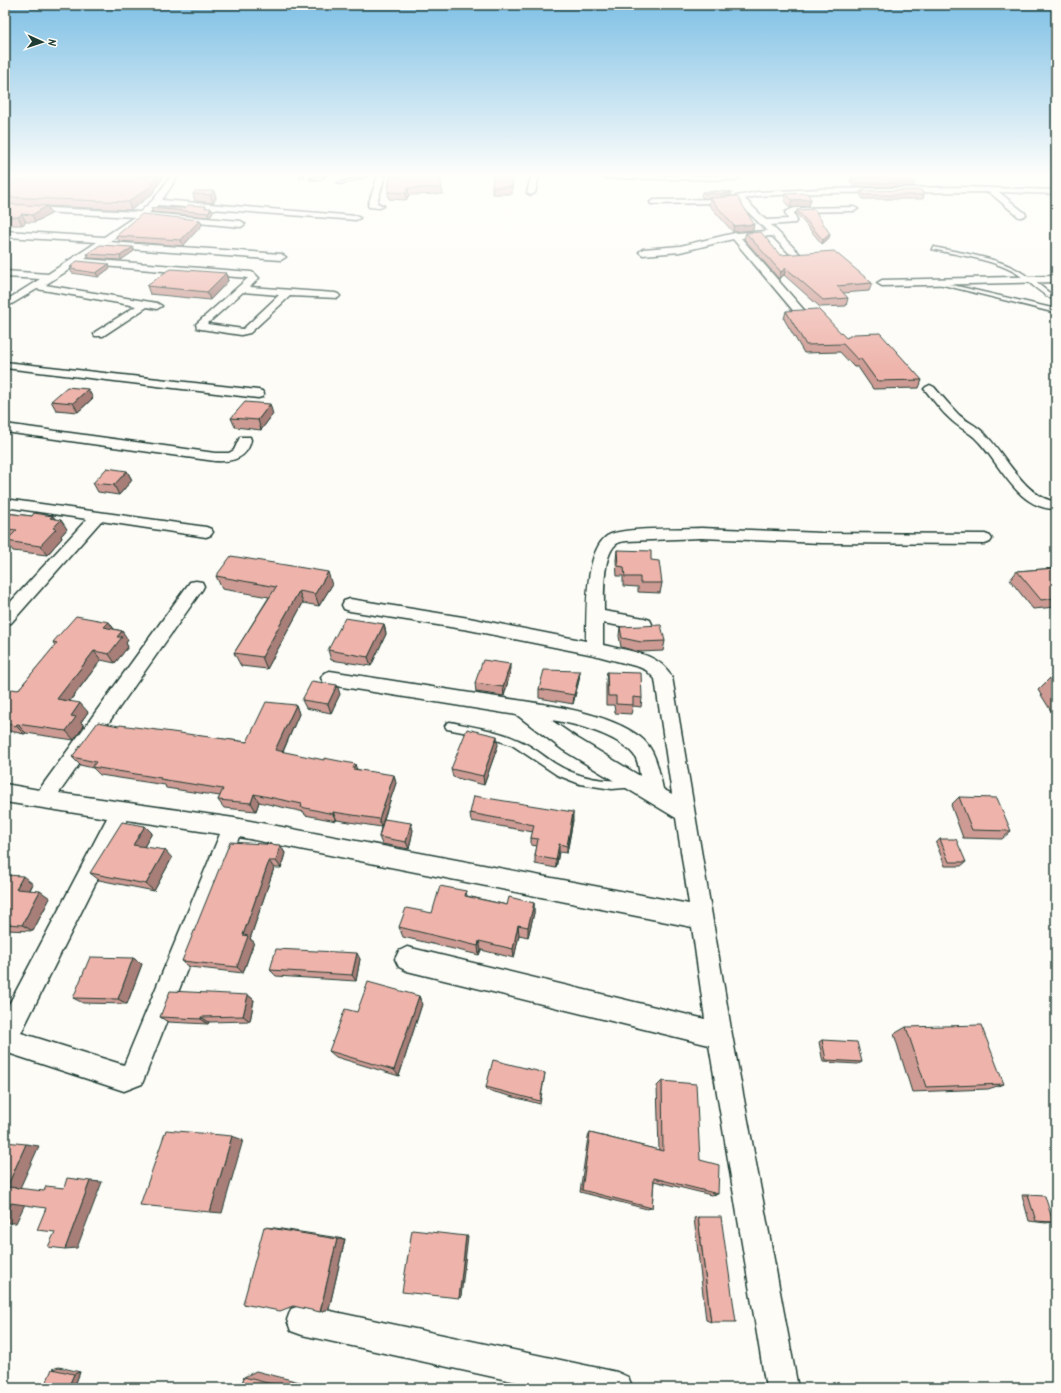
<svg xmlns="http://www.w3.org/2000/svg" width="1061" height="1393" font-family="Kalam,sans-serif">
<rect width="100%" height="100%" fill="#fdfcf7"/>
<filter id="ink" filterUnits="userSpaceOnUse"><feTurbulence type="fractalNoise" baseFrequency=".025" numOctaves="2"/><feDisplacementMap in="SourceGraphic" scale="8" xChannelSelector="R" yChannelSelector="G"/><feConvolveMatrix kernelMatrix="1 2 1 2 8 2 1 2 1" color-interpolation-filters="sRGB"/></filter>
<g filter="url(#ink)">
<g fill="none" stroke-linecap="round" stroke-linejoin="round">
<!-- lane casing -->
<g stroke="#1f3d34" stroke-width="3">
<path id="lane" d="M300,176H304V177L301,178Z
M321,176H325L320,179H310Z
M363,176H367L340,184L338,183Z
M934,247C960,253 988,256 1012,267C1028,275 1042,287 1056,298V301C1043,296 1029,281 1016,273C990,258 960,256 932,249Z
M935,281L1056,309V313L935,283Z
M450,722C473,727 497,730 518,740C532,746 542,755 554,763C579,779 605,782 634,780L637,781L639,784L637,787L612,789L580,784L557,775L512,745L488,737L447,729L445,726L447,723Z"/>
</g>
<!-- street casing -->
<g stroke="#1f3d34" stroke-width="3">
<path id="street" d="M171,176H178L162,200L356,216L360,218L356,220L158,205L149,213L241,221L245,224L241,227L144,218L109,242L281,254L286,257L281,260L102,247L85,259L251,272L254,273L259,278L250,287L335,293L338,294L340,296L338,298L290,296L250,333L241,335L201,329L197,328L196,324L248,278L78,264L45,285L157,303L162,306L157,309L147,307L103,336H95L94,334L95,332L136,306L37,289L5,308V301L40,279L5,277V271L48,274L97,242L5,237V231L104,237L134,217L5,210V206L140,212L154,199ZM243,292L279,295L243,329L207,324Z
M378,176H385L377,203L384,206L380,208L369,207L368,205Z
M531,176H539L535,193L531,195L527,193Z
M600,176H736L740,178L736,180L604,178Z
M964,187L1056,190V194L999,192L1025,213L1026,215L1022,217H1019L989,192L820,193L757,196L745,199L766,220L788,219L785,212L794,208L854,207L858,209L854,211L795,212L794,213L797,220L795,223L771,225L802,256L800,258H794L772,236L741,238L804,310L805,312L800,315L796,314L733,239L680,252L643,255L639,252L643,249L680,246L735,233L767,231L737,201L721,203L651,204L650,202L654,200L721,199L757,192L820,189Z
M1056,276V282L882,286L877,283L882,280Z
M5,362L258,390L262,391L264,394L262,397L258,398L5,368Z
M930,385L934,387C942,396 950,406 959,415C966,421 976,425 984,433C1003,451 1027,501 1056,501V509C1015,509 1000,461 974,437C967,431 957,426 950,419C941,411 934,401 926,391L924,389L926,387Z
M5,424L215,453H229L234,450L240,437H250L251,440C247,459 232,462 215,461L5,432Z
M5,499L206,527L211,529L213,532L211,535L206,537L101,521L11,623L5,625V608L87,519L5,507Z
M701,528L821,533L985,534L990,536L992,539L990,542L985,544L821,543L701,538L627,541C624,541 620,542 618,543C602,552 604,595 604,611L644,618L650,620L652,624L650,628L644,630L603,623V645C627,651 659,652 672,677L732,1035L798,1388H766L709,1045L407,971L399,967L395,959L399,951L407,947L705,1019L692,927L239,837L142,1084L124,1091L5,1052V1012L107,818L5,802V784L39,790L190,582L196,581L202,582L204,586L202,590L59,793L234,818L689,904L676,818L563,750L517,715L330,685L324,683L321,678L324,673L330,671C381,679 432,687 483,695C528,702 604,709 640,737C656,749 659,771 663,789L672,794L655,679L646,670L639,667L594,655L469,630L350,611L344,609L342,605L344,601L350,599L469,618L586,641C587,615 584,552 607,536C620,527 682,529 701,528ZM551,720C576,724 618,735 634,755C638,760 639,769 640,776L577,738ZM127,820L220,834L124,1065L21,1033Z
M302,1305L617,1372L628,1377L633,1388H544L302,1335L291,1331L287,1320L291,1309Z"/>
</g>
<!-- lane -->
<use href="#lane" fill="#fdfcf7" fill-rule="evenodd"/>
<!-- street -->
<use href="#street" fill="#fdfcf7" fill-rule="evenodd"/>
</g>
<!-- wall -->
<path fill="#cd9b93" stroke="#1f3d34" d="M5,176H164L152,194L131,210L47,206L51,214L35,222H26L22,225H5Z
M390,176H441L440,178L442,188L443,194L409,195L406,200L389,199L388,192Z
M513,176L512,194H492V187Z
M858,176H909L915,183L913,186L854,187L850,181L851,178H860Z
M214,191L216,198L213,203L195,201L193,194Z
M714,191L731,195L721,198H703L701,196L702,192H714Z
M861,191L924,195L923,199H863L860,194Z
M786,194L811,199L809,206L790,208L784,201Z
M710,198L753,230L733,232L709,205Z
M151,208H207L213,212L209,217L153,212Z
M797,210L829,238L822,244L796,213Z
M200,220L202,225L183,246L119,241L116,236Z
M746,233L780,255L872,283L869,291L843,293L848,298L846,306L820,307L784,275L779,279L744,239Z
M134,251L121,260L89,258L87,254Z
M70,267L110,268L98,277L72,273L70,269L71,268Z
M226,273L228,281L210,300L150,294L147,286Z
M786,311L846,338L922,380L919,388L873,389L858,367H854L840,352L804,353L784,319Z
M93,398L78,412L56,410L51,401Z
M273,414L261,430L235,427L231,418Z
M127,471L132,480L119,495L98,492L93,483Z
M5,513L32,516H53L55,519L67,529L61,536L62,538L47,555L13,551L6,541L9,538H5Z
M617,550L651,560L662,583L660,593L638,592V587L623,586V576H617L616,560Z
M1056,568V607L1033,609L1010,580L1017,571Z
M216,576L332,585L319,606L303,603L267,669L241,666L234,653L269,597L222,589Z
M109,622L114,629L122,631L128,640L126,643L128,647L115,663L101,660L70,701L88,712L81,722L84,726L74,740L26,733L24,734L5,730V696L18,690L55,646L53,642Z
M384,624L386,634L371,666L331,660L328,650Z
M620,627L665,641L663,651L639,652L621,647L619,636Z
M580,671L579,680L573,704L539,698V689Z
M607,672L642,698L641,707L633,706L631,714L615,713L614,705H606V681Z
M510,673L504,696L476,692L475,683Z
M1051,677H1056V719L1038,690Z
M340,694L331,713L306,708L302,700Z
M296,705L299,714L283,752L357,769L396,783L384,819L413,830L409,849L382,844L379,837L381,827L337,820L336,821L305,815L304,812L259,802L256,811L224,808L218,800L220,796L166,788L165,785L100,775L93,768L80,765L72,757L119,726L247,742Z
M498,745L484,785L453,777L451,769Z
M959,797L1011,831L1002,839L963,838L951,805Z
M470,813L573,820L567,853L559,852L556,868L535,864V856L537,846L531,845V838L533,832L471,821Z
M152,833L144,847L172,858L154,891L99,880L90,873Z
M940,839L966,862L961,866H945L936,843Z
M280,845L285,853L281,868H274L250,939L254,942L243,973L190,967L182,961Z
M5,875L33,884L30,890L50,898L33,931L5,930Z
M466,891L467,896L507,905L534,903V913L528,937L519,935L514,958L481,950L479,955L403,937L399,927L432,913Z
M133,958L142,964L127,1004L83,1003L73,998Z
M360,959L356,981L276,976L270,970Z
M248,995L254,1000L250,1021L209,1022L208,1024L168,1022L160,1017Z
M419,996L422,1004L399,1076L336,1057L329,1051Z
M906,1027L1004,1084L988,1089L912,1092L894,1034Z
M822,1040L862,1062L858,1064L823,1062L819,1042Z
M545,1073L540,1104L487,1090L486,1087Z
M662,1081L700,1160L718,1194L711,1195L654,1181L652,1208L647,1209L580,1192L588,1137L590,1133L659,1150L657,1086Z
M1022,1195H1028L1053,1222L1046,1223L1029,1221Z
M698,1217L711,1322L706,1320L694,1218Z
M264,1227L275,1228L345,1239L329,1309Z
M59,1367L80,1372L74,1388L52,1369Z
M256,1371L323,1388H241L244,1377Z"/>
<!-- shaded-wall -->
<path fill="#a77e78" stroke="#1f3d34" d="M157,176H164L152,194L131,210L128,202Z
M408,188L409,195L406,200V193Z
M214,191L216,198L213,203L210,195Z
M732,192L731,195L721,198L722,194Z
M811,199L809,206L790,208L792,200Z
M47,206L51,214L35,222L32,215Z
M211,208L213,212L209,217L208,213Z
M22,214L26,222L22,225L18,217Z
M200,220L202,225L183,246L181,240Z
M754,224L753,230L733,232L734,226Z
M830,234L829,238L822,244L823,240Z
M133,247L134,251L121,260L120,256Z
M109,264L110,268L98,277L96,273Z
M786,268L784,275L779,279L781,272Z
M226,273L228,281L210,300L207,292Z
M88,389L93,398L78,412L73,403Z
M270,404L273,414L261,430L258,420Z
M127,471L132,480L119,495L114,485Z
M53,516L58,523L61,520L67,529L61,536L62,538L47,555L40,546L50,518Z
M328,572L332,585L319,606L315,594Z
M299,591L303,603L267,669L262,657Z
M109,622L115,631L104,627Z
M384,624L386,634L371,666L368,657Z
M122,631L128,640L126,643L128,647L115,663L109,654L117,637Z
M94,651L101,660L64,708L57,699Z
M510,664V673L504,696L503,687Z
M580,671L579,680L573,704L574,695Z
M337,685L340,694L331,713L328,704Z
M80,703L88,712L81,722L84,726L74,740L66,731L71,716Z
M296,705L299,714L280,758L275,750Z
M17,724L26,733L24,734L16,726Z
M497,736L498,745L484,785L483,776Z
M355,764L358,773L353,769Z
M394,775L396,783L381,827L379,819Z
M254,794L259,802L256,811L251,803Z
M333,812L337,820L336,821L333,814Z
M573,812V820L567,853V846Z
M411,823L413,830L409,849L406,842Z
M145,826L152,833L141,852L133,845Z
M559,844V852L556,868V860Z
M280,845L285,853L281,868L276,861Z
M165,850L172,858L154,891L146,884Z
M269,861L274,868L250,939L254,942L243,973L237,967L243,935Z
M23,876L33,884L26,896L16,889Z
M40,891L50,898L33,931L22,925Z
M534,903V913L528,937V927Z
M518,925L519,935L514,958L513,949Z
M479,941L481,950L479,955L478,946Z
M357,953L360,959L356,981L352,975Z
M133,958L142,964L127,1004L118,999Z
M248,995L254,1000L250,1021L243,1016Z
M419,996L422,1004L399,1076L394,1070Z
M201,1017L209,1022L208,1024L201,1019Z
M232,1136L243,1140L222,1213L210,1212Z
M26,1144L39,1146L20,1188L7,1187Z
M90,1181L102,1182L77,1248L65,1249Z
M11,1203L25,1204L16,1223H5V1217Z
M466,1236H468L461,1297L459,1298Z
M337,1239H345L329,1309L320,1312Z
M80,1372L74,1388H68L74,1374Z"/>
<!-- building -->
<path fill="#eeb4ab" stroke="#1f3d34" d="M5,176H157L150,187L128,202L5,197Z
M390,176H440L442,188H408L406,193L388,192Z
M493,176H513L512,187H492Z
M862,176H909L915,183H855L851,178H864Z
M921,190L924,195H864L861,191Z
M195,191H214L210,195L193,194Z
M714,191L732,192L722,194H704L702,192H715Z
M807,193L811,199L792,200L786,194Z
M737,196L754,224L734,226L710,198Z
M5,204L47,206L32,215L22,214L18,217H5Z
M188,205L206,206L205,208H211L208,213L151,208H185Z
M814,209L830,234L823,240L797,210Z
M142,214L200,220L181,240L116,236Z
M761,232L780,255L834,251L872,283L837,286L848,298L823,300L786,268L781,272L746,233Z
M100,245L133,247L120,256L87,254Z
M77,261L109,264L96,273L70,269L73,267H70Z
M172,269L226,273L207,292L147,286L168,270Z
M818,309L846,338L854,334L880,333L922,380L877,381L861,359H857L843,344L806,345L786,311Z
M67,387L88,389L73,403L51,401Z
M245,402L270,404L258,420L231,418Z
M107,468L127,471L114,485L93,483Z
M5,513L32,516L34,513L53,516L50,518L61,520L53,528L56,529L40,546L6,541L17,530L5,529Z
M617,550L651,551V560L659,561L662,583H640V577H625L624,567L618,566Z
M231,556L328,572L315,594L299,591L262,657L234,653L276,587L216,576Z
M1056,568V598L1041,600L1017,571Z
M76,616L109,622L104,627L122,631L117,637H122L109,654L94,651L57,699L80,703L71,716L76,717L66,731L17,724L16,726L5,723V696L12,689L18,690L57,643L53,642Z
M345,618L384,624L368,657L328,650Z
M661,625L665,641L641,642L622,638L620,627Z
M483,660L510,664L503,687L475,683Z
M544,670L580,671L574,695L539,689Z
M607,672L641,673L642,698L633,697V705L616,704V696H608Z
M1051,677H1056V685Z
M312,681L337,685L328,704L302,700Z
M266,702L296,705L275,750L324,760V758L355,764L353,769L394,775L379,819L333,812V814L301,807L302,804L254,794L251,803L218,800L223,789L160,779L161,778L92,767L96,762L72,757L98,722L119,726L120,725L247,742Z
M467,729L497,736L483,776L451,769Z
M474,796L573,812L567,846L559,844L556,860L535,856L538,839L531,838L534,825L470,813Z
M959,797L997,798L1011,831L972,830Z
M384,819L411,823L406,842L379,837Z
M122,822L145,826L133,845L165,850L146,884L90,873Z
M940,839H956L966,862H949Z
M230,842L280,845L276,861H269L243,935L248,936L237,967L182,961Z
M5,875L23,876L16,889L40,891L22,925L5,924Z
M440,886L466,891L465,896L507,905L509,897L534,903L528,927L518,925L513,949L479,941L478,946L399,927L406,908L432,913Z
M276,949L357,953L352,975L270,970Z
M90,957L133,958L118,999L73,998Z
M368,982L419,996L394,1070L329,1051L345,1009L357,1012Z
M170,991L248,995L243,1016L201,1017V1019L160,1017Z
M981,1025L1004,1084L926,1087L906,1027Z
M822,1040L857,1042L862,1062L826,1060Z
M493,1060L545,1073L540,1101L486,1087Z
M662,1081L696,1084L700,1160L719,1165L718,1194L654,1178L652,1208L582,1190L590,1133L663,1151Z
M166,1130L232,1136L210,1212L140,1205Z
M5,1142L26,1144L7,1187L44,1191L46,1186L64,1188L67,1178L90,1181L65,1249L48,1247L55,1232L37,1230L46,1208L11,1203L5,1217Z
M1028,1195L1045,1196L1053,1222L1036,1221Z
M698,1217H721L736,1322H711Z
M264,1227L337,1239L320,1312L293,1306L280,1311L243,1304Z
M412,1230L466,1236L459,1298L402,1292Z
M52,1369L74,1374L68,1388H44Z
M244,1377L287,1388H241Z"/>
</g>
<!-- sky -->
<linearGradient id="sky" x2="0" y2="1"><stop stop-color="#7fc0e5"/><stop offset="0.47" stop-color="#fefefb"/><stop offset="1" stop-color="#fefefb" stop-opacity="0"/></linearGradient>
<rect width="1061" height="371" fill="url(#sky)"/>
<!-- margin -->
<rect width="1061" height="1393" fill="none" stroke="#fdfcf7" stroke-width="20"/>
<rect x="10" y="10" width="1041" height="1373" fill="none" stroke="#1f3d34" stroke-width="1.5" filter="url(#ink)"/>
<!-- north arrow -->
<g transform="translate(42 42) rotate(93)" stroke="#fdfcf7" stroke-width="3" paint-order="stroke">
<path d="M0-3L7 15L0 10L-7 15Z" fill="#1f3d34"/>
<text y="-6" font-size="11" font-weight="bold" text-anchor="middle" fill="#1f3d34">N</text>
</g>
</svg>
